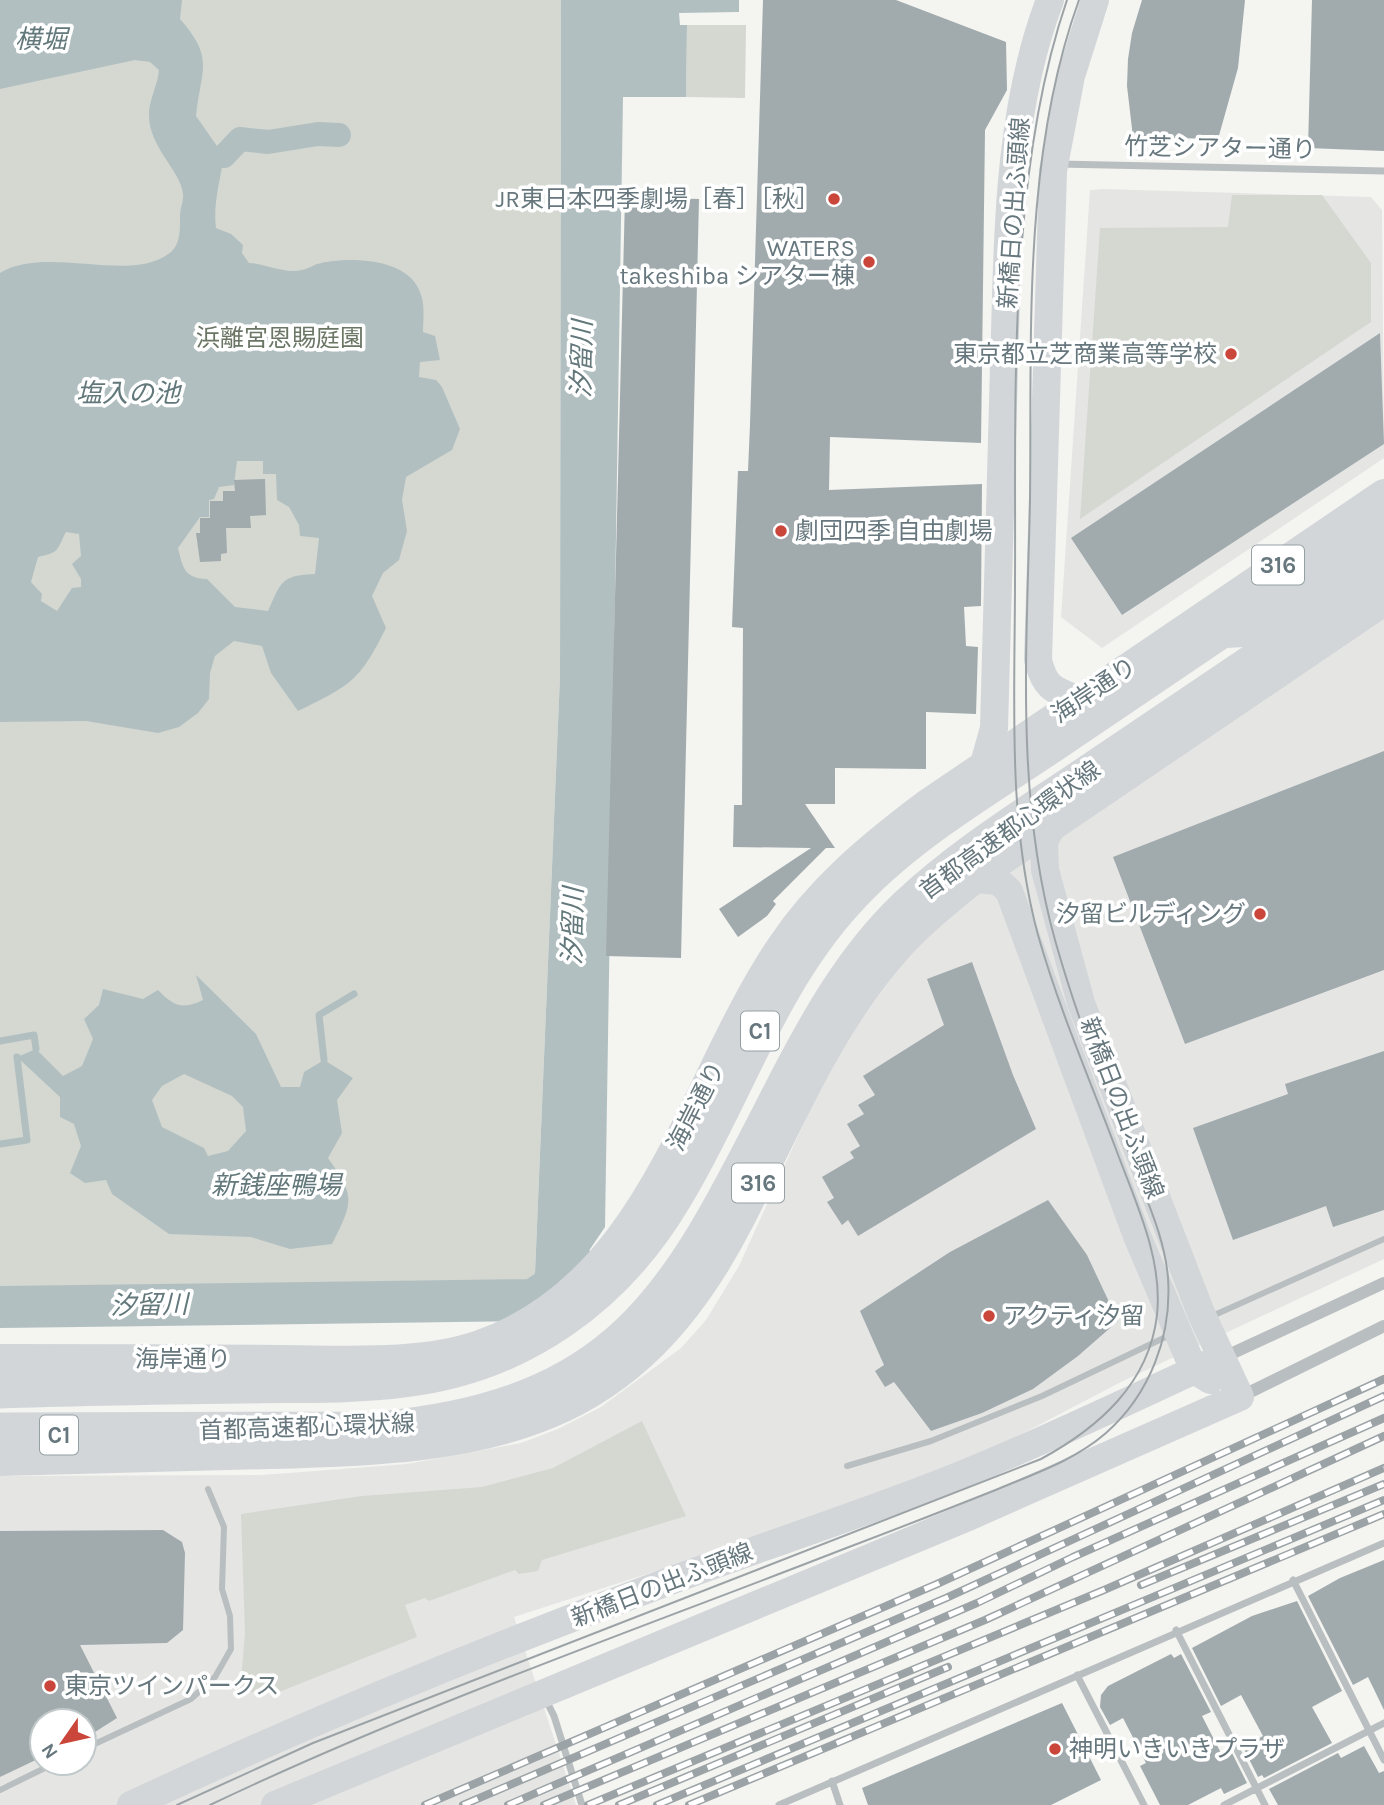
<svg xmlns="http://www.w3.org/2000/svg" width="1384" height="1805" font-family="Karla,'Noto Sans JP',sans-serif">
<rect width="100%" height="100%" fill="#f4f4f1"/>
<!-- built -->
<path fill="#e5e5e4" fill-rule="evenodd" d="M1104,189L1371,197L1382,210L1384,458L1102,648L1061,617L1090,190Z
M1384,611V1259L1123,1381L978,1457L807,1522L514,1617L576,1805H0V1476L262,1475L407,1464L521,1443L558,1429L601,1407L681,1348L706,1320L739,1266L836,1052L865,1001L972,891ZM42,1721H84V1763H42Z"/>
<!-- green -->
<path fill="#d4d8d1" d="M0,0H561L560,676L534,1297L0,1303Z
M687,25H746L745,98L686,97Z
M1232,195H1322L1371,263V322L1080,519L1100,228L1228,227Z
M642,1421L686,1516L542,1560L538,1571L519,1574L515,1570L429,1601L425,1598L405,1605L417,1637L279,1692H240L245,1633L241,1514L362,1496L482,1487L553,1468Z"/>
<!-- water -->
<path fill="#b2bfc1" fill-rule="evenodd" d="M0,0H182L180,19C215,59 201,68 196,116L224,156C220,181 213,204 216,228L231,234L243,245L242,253L249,263C267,264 284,274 302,270C307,269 312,266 317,264C347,256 411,257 421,295C425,306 423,321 423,332L435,336L440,360L420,362L419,377L436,380L442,387L460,429L452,450L406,477L402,500L407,531L399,560L383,573L372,596L386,628C359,682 351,685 298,711L271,673L262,646L234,641L215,656L210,673L209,699L198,713L179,727L158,733L86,721L0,722V273C48,244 133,286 172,251C181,242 180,227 180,215C180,208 184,201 183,194C181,170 147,146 149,112C150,98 158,84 159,70L150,62L135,60L0,89ZM263,461V474H276L277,500L289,507L299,525L300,536L319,538L315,574C280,575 281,583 268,611L235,607L207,579C184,578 183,568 178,548L200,517H209V500L214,499L219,487L234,485L237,461ZM66,532L79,534L81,556L72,564L81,579V587L72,588L57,611L41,601L42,594L31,582L38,557C60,552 56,551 66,532Z
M561,0H739V12L679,13L680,25H687L686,97H623L605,1227L580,1264L534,1297L560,676Z
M196,975L256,1034L281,1087H300L304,1072L324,1060L353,1078L337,1100L342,1133L328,1158C355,1197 354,1200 332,1244L290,1249L251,1237L169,1234L112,1194L106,1180L85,1183L70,1173L81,1146L74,1124L60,1117V1097L17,1057L36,1049L63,1076L82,1066L93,1039L84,1019L99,1005L103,989L143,999L158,990C173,1006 183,1010 203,1000ZM184,1074L232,1096L243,1107L246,1131L228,1151L208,1156L204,1148L162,1127L152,1100L162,1086Z"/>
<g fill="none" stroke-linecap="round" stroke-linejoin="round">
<!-- stream -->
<path stroke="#b2bfc1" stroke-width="7" d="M0,1041L34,1035L36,1049
M324,1060L319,1015L354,994
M0,1144L27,1140L17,1057"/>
<!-- canal -->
<path stroke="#b2bfc1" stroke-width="24" d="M224,156L240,139L268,142L318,134L339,135"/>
<!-- river -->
<path stroke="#b2bfc1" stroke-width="42" d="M0,1307L534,1300L568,1276L569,1254"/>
</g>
<!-- building -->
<path fill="#a1aaad" d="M763,0H896L1006,42L1007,90L985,130L981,443L830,437L829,490L982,484L981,606L964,607L966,646L978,647L976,714L926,712V769L835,768V804H805L835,848H826L773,901L776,904L767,916L738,937L719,909L811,848L733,847L734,805H742L743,628L732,627L738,471H748L750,425Z
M1142,0H1245L1238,68L1218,139L1133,137L1127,86L1128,59L1132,33Z
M1312,0H1384V151L1308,148Z
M625,197L699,199L681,958L606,956Z
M1380,333L1384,444L1122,615L1071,538Z
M265,479L266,515L250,516L251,528H226L227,553L221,554V561L200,562L196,533H200V518H210V501H223V491H235L234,480Z
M1384,751V970L1185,1044L1113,857Z
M972,962L1013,1075L1036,1129L858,1236L848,1220L842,1225L827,1202L834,1198L822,1177L854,1158L850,1152L860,1146L847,1124L864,1114L858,1105L875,1095L863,1076L944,1025L927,979Z
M1384,1051V1210L1333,1227L1326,1206L1233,1240L1193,1128L1288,1094L1285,1084Z
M1048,1200L1087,1255L1118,1321L1078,1356L1033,1389L982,1413L931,1431L894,1382L885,1387L875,1371L884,1365L860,1311L950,1252Z
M163,1530L182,1542L185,1553L183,1630L167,1643L80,1645L117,1718L84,1739V1721H42V1757L0,1777V1531Z
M1384,1560V1710L1368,1677L1353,1685L1308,1596L1340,1578Z
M1297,1601L1342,1691L1312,1707L1332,1743L1264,1778L1262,1775L1258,1777L1243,1747L1263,1736L1241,1695L1221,1706L1192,1648L1252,1616Z
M1171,1654L1174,1658L1181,1654L1211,1712L1202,1716L1223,1757L1232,1753L1247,1783L1224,1794L1221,1788L1188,1805H1160L1140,1766L1146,1763L1123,1718L1110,1725L1100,1707L1101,1695L1108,1686Z
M1062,1703L1101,1780L1051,1805H868L862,1788Z
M1364,1746L1379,1773L1384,1771V1805H1278L1269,1789L1338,1753L1341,1758Z"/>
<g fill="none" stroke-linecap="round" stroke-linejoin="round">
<!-- pedestrian -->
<path stroke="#b9bec0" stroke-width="6" d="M1210,1317L1384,1239
M847,1466L931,1441L1042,1396L1172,1334
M84,1749L191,1699L215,1677L231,1649L230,1616L222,1589L224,1527L208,1489
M0,1790L55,1763"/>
<!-- minor -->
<path stroke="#b9bec0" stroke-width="7" d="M1059,164L1384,171
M1293,1580L1384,1760
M1176,1630L1265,1805
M1077,1675L1144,1805
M546,1700L554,1716L582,1805
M832,1781L840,1805
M779,1805L1384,1543
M1224,1805L1384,1723"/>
<!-- tertiary -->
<path stroke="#b9bec0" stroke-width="12" d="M1222,1358L1384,1283
M1240,1397L1384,1326"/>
<!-- secondary -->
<path stroke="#d2d6d9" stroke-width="28" d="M1079,700C1054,690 1045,689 1038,660L1053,171L1071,76L1095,0
M984,764L994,728C997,608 1001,488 1004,367C1008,246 1006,115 1050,0
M974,879L998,881L1009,891L1137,1236L1194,1370L1210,1380
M131,1805C306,1723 486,1649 667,1582C763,1546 861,1515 956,1477C1046,1441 1133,1398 1221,1358
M275,1805L968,1517L1240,1397L1201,1313L1081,1003L1045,870L1044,842L1053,824"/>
<!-- primary -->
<path stroke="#d2d6d9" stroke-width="30" d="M1211,634L1258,631L1384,545
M0,1359C92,1359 185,1359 277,1360C339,1360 421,1366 480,1345C653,1284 689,1084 781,947C820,889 870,847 926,805L1384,494
M0,1461C90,1459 180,1457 270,1454C491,1449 632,1432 741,1217C788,1124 829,1023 899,946C922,921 948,900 974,879L1384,601"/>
<!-- motorway -->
<path stroke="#d2d6d9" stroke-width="35" d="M0,1391C82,1388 164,1387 246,1386C298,1385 351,1387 404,1380C522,1366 617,1297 676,1196C735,1098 769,986 847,901C905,836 985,791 1057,742C1166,669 1275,595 1384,521
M0,1430L378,1429C631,1406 680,1287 785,1083C818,1019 853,957 905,907C963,852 1033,810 1099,765C1194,701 1289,637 1384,573"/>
<!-- tram -->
<path stroke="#9ca3a6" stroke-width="2" d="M177,1805L313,1743L1041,1459C1098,1428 1149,1384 1157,1315C1163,1259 1136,1203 1117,1152C1090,1080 1059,1009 1038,935C1007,821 1015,698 1015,582C1016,398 1007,175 1067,0
M210,1805C415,1707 636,1630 849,1547C899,1528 948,1509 998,1489C1036,1473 1075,1460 1106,1433C1150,1394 1172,1336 1168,1278C1165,1238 1146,1199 1132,1161C1105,1088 1076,1015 1055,940C1015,797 1027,647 1030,500C1032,335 1022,158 1079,0"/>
<!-- rail casing -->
<g stroke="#9ca3a6" stroke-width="8">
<path id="rail" d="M1141,1585L1384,1484
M425,1805L937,1584L1384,1379
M463,1805L946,1598L1384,1396
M508,1805L977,1603L1073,1557L1384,1418
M544,1805L985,1620L1384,1436
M588,1805L1104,1590L1384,1468
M619,1805L948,1667
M657,1805L1384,1500
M689,1805L1384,1514"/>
</g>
<!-- rail -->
<use href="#rail" stroke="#fff" stroke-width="5" stroke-dasharray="16" stroke-linecap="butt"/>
</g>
<!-- markers -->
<g fill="#cb463a" stroke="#fff" stroke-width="2.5">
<circle cx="834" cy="199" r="7"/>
<circle cx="869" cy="262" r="7"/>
<circle cx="1231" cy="354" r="7"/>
<circle cx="781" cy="531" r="7"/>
<circle cx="1260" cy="914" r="7"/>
<circle cx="989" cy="1316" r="7"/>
<circle cx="50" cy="1686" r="7"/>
<circle cx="1055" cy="1749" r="7"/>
</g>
<g text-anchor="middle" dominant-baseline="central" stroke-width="7" stroke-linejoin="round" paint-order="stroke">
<!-- shield labels -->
<g fill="#fff" stroke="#95a0a5" stroke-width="2">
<rect x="1252" y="545.5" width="52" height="39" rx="5"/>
<rect x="741" y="1011.5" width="38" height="39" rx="5"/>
<rect x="732" y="1163.5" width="52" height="39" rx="5"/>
<rect x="40" y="1415.5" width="38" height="39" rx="5"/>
</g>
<g font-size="23" font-weight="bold" fill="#67777e">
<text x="1278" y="565">316</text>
<text x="760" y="1031">C1</text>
<text x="758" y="1183">316</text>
<text x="59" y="1435">C1</text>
</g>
<!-- street labels -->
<g font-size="24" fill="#67777e" stroke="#fff">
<text transform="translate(1220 148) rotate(1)">竹芝シアター通り</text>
<text transform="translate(1014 213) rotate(-86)">新橋日の出ふ頭線</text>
<text transform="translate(1094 690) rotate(-34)">海岸通り</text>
<text transform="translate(1010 830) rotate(-36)">首都高速都心環状線</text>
<text transform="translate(696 1106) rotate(-63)">海岸通り</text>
<text transform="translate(1122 1108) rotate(69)">新橋日の出ふ頭線</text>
<text x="183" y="1359">海岸通り</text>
<text transform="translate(307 1427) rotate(-2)">首都高速都心環状線</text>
<text transform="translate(662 1585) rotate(-21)">新橋日の出ふ頭線</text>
</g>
<!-- poi labels -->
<g font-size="24" fill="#67777e" stroke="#fff" text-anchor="end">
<text x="820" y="199">JR東日本四季劇場［春］［秋］</text>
<text x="855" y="248">WATERS<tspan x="855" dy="28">takeshiba シアター棟</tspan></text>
<text x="1217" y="354">東京都立芝商業高等学校</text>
<text x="795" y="531" text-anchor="start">劇団四季 自由劇場</text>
<text x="1246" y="914">汐留ビルディング</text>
<text x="1003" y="1316" text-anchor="start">アクティ汐留</text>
<text x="64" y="1686" text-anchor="start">東京ツインパークス</text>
<text x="1069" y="1749" text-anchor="start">神明いきいきプラザ</text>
</g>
<!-- park labels -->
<g font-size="24" fill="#6b7665" stroke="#fff">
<text x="280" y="338">浜離宮恩賜庭園</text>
</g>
<!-- water labels -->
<g font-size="26" font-style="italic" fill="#63787b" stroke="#fff">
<text x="41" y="39">横堀</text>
<text transform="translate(582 359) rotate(-89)">汐留川</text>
<text x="128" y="393">塩入の池</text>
<text transform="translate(573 926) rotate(-89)">汐留川</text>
<text x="276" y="1185">新銭座鴨場</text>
<text transform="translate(149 1305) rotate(-1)">汐留川</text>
</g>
</g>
<!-- north arrow -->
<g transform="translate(63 1742) rotate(236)"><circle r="33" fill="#ffffff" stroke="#c2c9cb" stroke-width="2"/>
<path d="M0-5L12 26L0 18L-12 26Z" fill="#cb463a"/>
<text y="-10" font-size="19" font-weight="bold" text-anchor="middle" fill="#67777e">N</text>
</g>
</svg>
